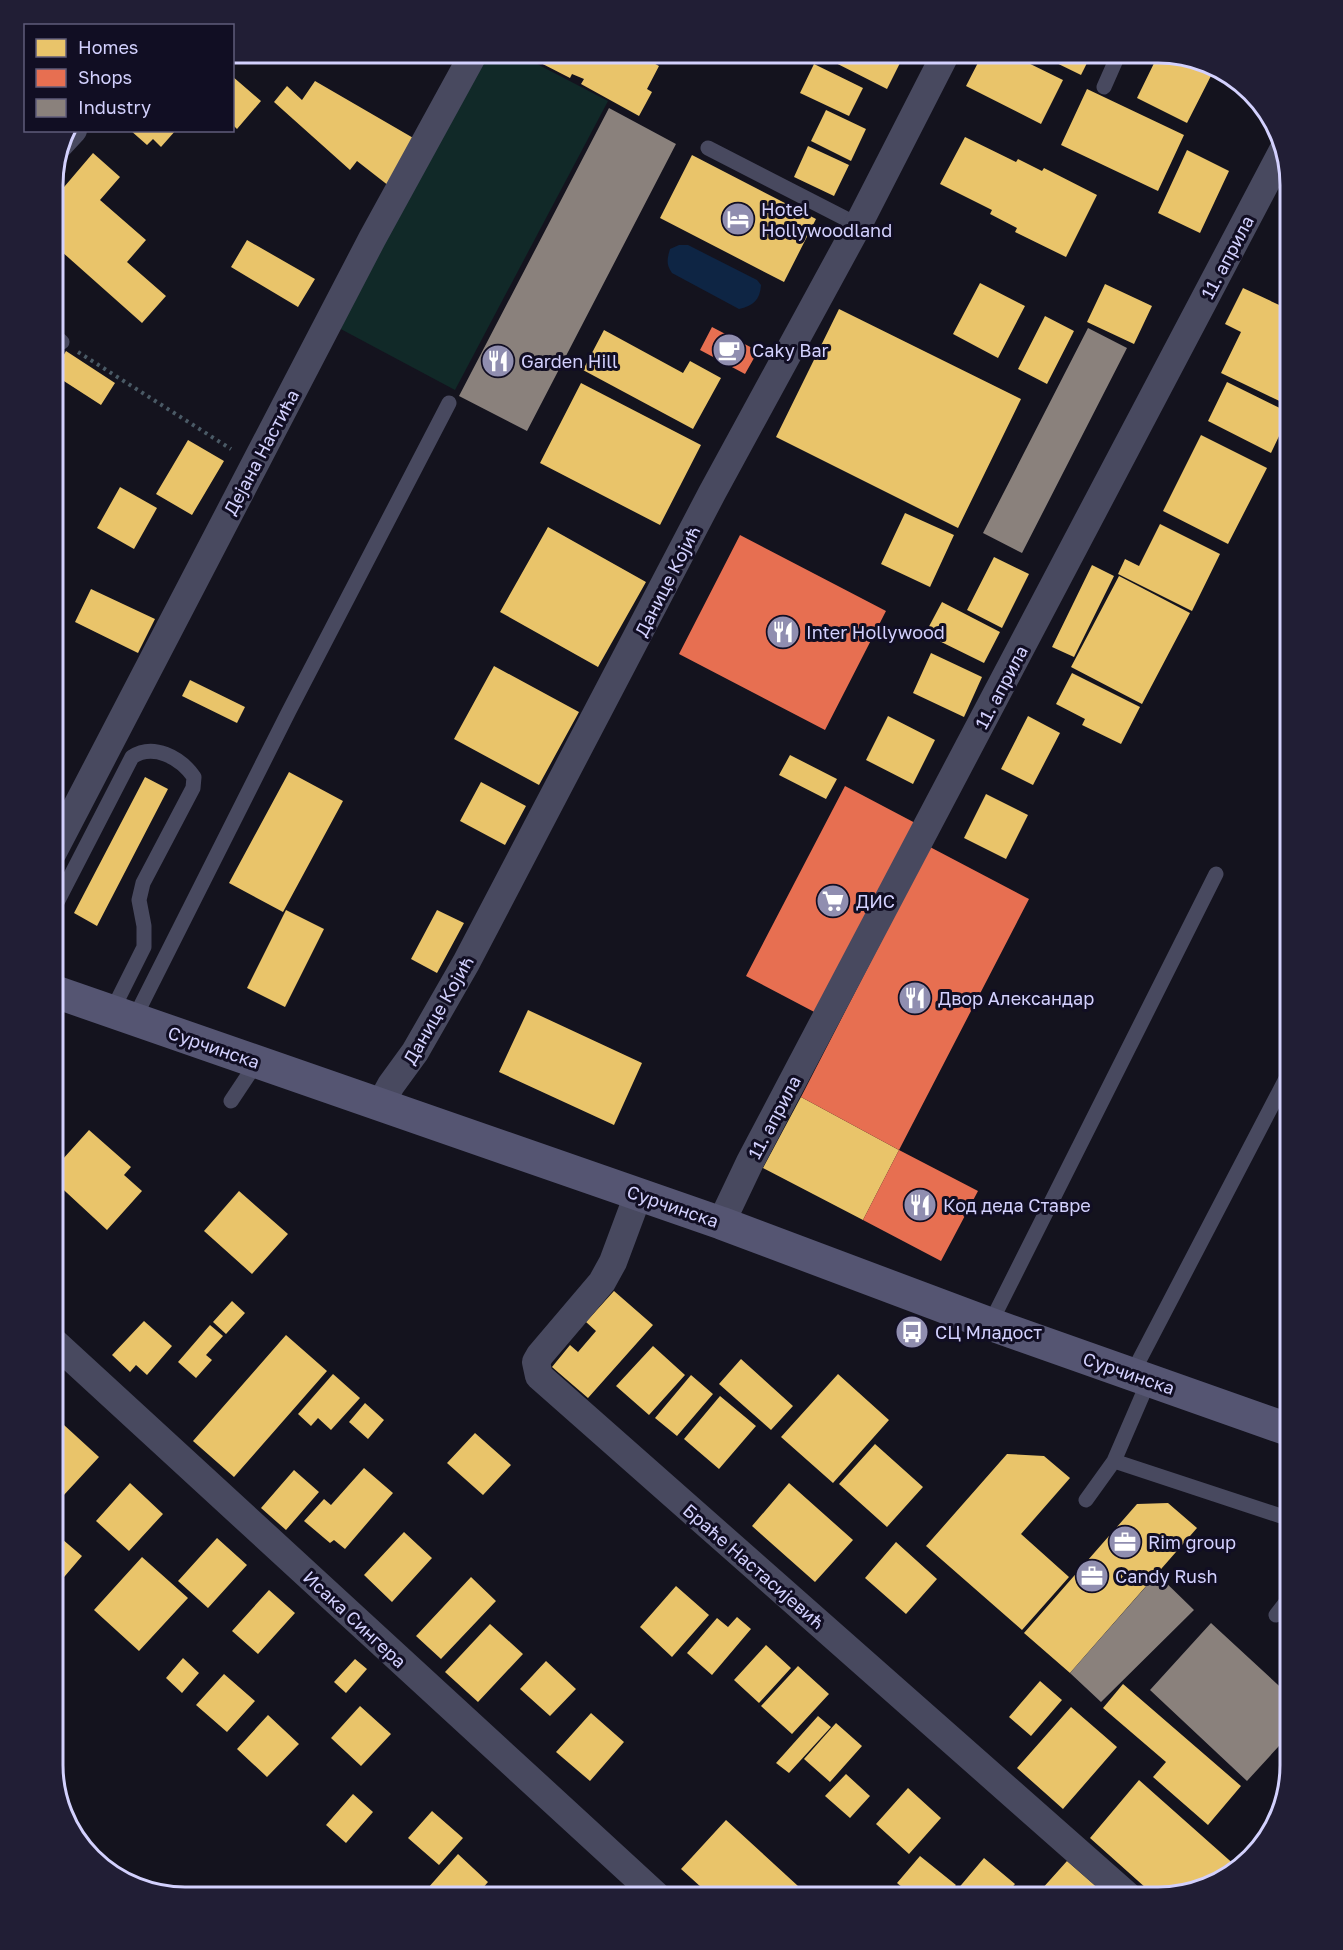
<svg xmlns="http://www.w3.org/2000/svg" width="1343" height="1950" font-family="'Golos Text',sans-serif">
<rect width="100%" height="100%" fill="#14131e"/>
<!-- green -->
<path fill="#112928" d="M482,53H516L608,101L455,390L337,327Z"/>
<!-- water -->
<path fill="#0e2544" d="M679,245H688L757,280L761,285C760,300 753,306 739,309L672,273C666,265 667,259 670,249Z"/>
<!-- homes -->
<path fill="#e9c46a" d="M533,53H635L659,66L647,89L652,92L639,116L581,84L584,79L572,74L570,78L531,58Z
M816,53H905L887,89Z
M983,53H1008L1063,80L1041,124L966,86Z
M1036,53H1092L1081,75Z
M1159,53L1215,68L1187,123L1137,98Z
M814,64L863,88L849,116L800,93Z
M1220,69L1225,70L1233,80L1219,72Z
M232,76L261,101L237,129L232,124Z
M315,81L415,139L389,186L357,161L350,170L274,102L287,86L302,100Z
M1087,89L1184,135L1158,191L1061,145Z
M826,110L866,129L851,161L811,141Z
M130,130H176L161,147L153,139L147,145Z
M965,137L1016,162L1018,159L1042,171L1044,168L1097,195L1066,257L1015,232L1017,228L990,214L992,210L940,184Z
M808,146L849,165L834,196L794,177Z
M1187,150L1229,171L1200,233L1158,213Z
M93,153L120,177L100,200L146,240L127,262L166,296L142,323L61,251L53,261V200Z
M692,155L816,219L784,282L660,218Z
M247,240L315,279L298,307L231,267Z
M980,283L1025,306L998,358L953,334Z
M1105,284L1152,306L1134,344L1087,322Z
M1243,288L1290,310V406L1221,373L1241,332L1225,324Z
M839,309L1021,399L958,528L776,437Z
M1045,316L1074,331L1047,384L1018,369Z
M604,330L683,373L690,361L721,378L693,429L583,370Z
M66,351L115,383L101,405L53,374Z
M1227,382L1290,413L1271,453L1208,421Z
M581,383L701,445L660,525L540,463Z
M1201,435L1267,468L1228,544L1163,511Z
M188,440L224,461L192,515L156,494Z
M120,487L157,508L134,549L97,528Z
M905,513L954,535L930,587L881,564Z
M1160,524L1220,554L1192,611L1118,574L1125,559L1139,566Z
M548,527L646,582L598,667L500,612Z
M994,557L1029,574L1002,628L967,610Z
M1092,565L1114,576L1074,657L1052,647Z
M1119,576L1190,613L1142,704L1071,667Z
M91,589L155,619L138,653L75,622Z
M942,602L1000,632L984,663L925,634Z
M931,653L982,677L964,717L913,693Z
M494,666L579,712L539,785L454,739Z
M1072,673L1140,707L1121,744L1082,725L1085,719L1056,704Z
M190,680L245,707L237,723L182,696Z
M888,716L935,740L913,784L866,760Z
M1028,716L1060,733L1033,785L1001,769Z
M790,755L837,779L826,799L779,775Z
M289,772L343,801L283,912L229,883Z
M145,777L168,789L97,926L74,913Z
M481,782L526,806L505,845L460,821Z
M986,794L1028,815L1006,859L964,838Z
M286,910L324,929L285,1007L247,988Z
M437,910L464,923L437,973L411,959Z
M528,1010L642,1063L614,1125L499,1072Z
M801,1097L899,1150L863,1220L763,1168Z
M89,1130L131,1167L124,1175L142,1191L107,1230L53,1180V1170Z
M239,1191L288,1234L252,1274L204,1231Z
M614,1291L653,1325L588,1398L552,1367L570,1345L578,1352L596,1331L586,1322Z
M232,1301L245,1313L226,1334L213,1322Z
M144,1321L172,1346L147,1375L136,1365L130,1372L112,1355Z
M210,1325L223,1336L206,1355L212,1360L196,1378L178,1362Z
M286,1335L327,1371L234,1477L193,1441Z
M653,1346L685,1375L649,1415L616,1386Z
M741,1359L793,1406L771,1430L719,1384Z
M333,1374L360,1398L331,1430L318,1418L311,1426L298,1414Z
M838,1374L889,1420L833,1483L781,1437Z
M691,1375L713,1394L677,1436L655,1418Z
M720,1396L756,1426L719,1469L684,1439Z
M365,1403L384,1420L368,1439L349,1422Z
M53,1412L63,1421L53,1433Z
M64,1425L99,1457L63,1496L53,1486V1438Z
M475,1433L511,1465L483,1495L447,1463Z
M875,1444L923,1487L887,1527L839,1484Z
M1007,1454L1044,1456L1070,1478L1021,1534L1069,1577L1022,1630L926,1546Z
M364,1468L393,1493L345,1549L334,1540L330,1543L304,1521L324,1499L331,1505Z
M294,1470L319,1492L286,1530L261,1508Z
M130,1483L163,1514L129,1551L96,1521Z
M789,1483L853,1540L815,1582L752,1526Z
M1168,1503L1197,1528L1070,1673L1024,1633L1137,1504Z
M404,1532L432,1558L392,1602L364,1575Z
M55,1533L82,1556L59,1583L53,1577V1536Z
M217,1538L247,1565L208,1608L178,1581Z
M896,1542L937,1579L906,1614L865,1578Z
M142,1557L188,1598L139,1651L94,1610Z
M471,1577L496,1601L441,1659L416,1636Z
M676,1586L709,1615L672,1657L640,1627Z
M269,1590L295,1613L258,1654L232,1631Z
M737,1617L751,1629L712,1675L687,1653L717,1618L728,1627Z
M490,1624L523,1654L478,1702L445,1672Z
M766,1645L791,1668L759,1703L734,1680Z
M183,1658L199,1673L182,1693L166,1678Z
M355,1659L367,1669L346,1693L334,1682Z
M546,1661L576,1689L550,1716L520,1689Z
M798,1666L829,1694L792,1734L761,1706Z
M224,1674L255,1701L227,1732L196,1705Z
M1040,1681L1062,1700L1031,1736L1009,1717Z
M1123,1684L1241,1786L1208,1825L1153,1777L1166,1762L1103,1708Z
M360,1706L391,1734L361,1766L331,1738Z
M1071,1707L1117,1747L1063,1809L1017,1768Z
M591,1713L624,1742L590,1781L556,1752Z
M268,1715L299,1744L267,1777L237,1749Z
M818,1716L831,1727L789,1773L776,1763Z
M836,1723L862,1746L830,1782L804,1759Z
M846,1774L870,1796L850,1818L825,1796Z
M1139,1780L1237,1867L1224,1880L1156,1897L1090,1838Z
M908,1788L941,1818L909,1854L876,1824Z
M353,1794L373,1812L346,1843L326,1825Z
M432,1811L463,1838L439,1865L408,1838Z
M726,1820L810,1897H712L681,1869Z
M458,1854L488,1882L475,1897H420Z
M920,1856L956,1885L945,1897H914L897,1883Z
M984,1858L1015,1884L1004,1897H951Z
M1067,1861L1098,1888L1089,1897H1049L1041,1890Z"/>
<!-- shops -->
<path fill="#e76f51" d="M712,327L758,351L745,374L700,350Z
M740,535L886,611L825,730L679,654Z
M845,786L919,825L820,1015L746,976Z
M930,847L1029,899L899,1150L978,1191L941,1261L863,1220L899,1150L801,1097Z"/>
<!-- industry -->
<path fill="#8a817c" d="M405,53H423L416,61Z
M609,108L676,144L527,431L459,396Z
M1290,195V224L1279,217Z
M1088,328L1127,348L1022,553L983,533Z
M1157,1574L1194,1610L1101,1702L1070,1673Z
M1211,1623L1290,1696V1734L1247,1781L1150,1690Z"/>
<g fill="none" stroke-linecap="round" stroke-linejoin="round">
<!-- path -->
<path stroke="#4a5a66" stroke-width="4" stroke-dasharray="3 4.5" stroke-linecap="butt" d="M78,352L231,449"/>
<!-- lane -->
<path stroke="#48495f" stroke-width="15" d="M1104,87L1119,53
M708,148L858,225
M53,334L62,342
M53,910L132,757C153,743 180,757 194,777L193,788L143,883L139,900L144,926V947L112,1011
M134,1019L289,711L449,403
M231,1101L257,1062
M990,1324L1216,874
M1132,1374L1290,1071
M1114,1461L1290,1519
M1086,1500L1114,1461L1149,1380
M1276,1615L1290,1597"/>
<!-- street -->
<path stroke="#48495f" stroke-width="28" d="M60,144L73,130
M53,852L372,239L474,53
M380,1105L391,1085L415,1052L466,963L712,493L858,225L946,53
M638,1195L613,1262L602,1282L540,1355L536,1362L539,1376L1129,1897
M721,1223L750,1162L1282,152
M53,1341L658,1897"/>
<!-- secondary -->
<path stroke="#555572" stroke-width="33" d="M53,991L721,1223L990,1324L1290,1430"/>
</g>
<!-- icons -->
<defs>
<g id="hotel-disc" transform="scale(1.725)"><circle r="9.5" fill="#908eb0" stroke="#110e23"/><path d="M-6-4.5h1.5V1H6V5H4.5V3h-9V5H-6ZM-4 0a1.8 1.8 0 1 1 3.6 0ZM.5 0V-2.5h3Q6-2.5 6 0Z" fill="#fff"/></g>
<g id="cafe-disc" transform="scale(1.725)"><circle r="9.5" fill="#908eb0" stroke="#110e23"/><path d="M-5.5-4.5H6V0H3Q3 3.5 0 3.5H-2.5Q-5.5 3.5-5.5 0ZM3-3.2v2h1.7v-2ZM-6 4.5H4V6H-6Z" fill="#fff"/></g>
<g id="restaurant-disc" transform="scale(1.725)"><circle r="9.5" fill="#908eb0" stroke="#110e23"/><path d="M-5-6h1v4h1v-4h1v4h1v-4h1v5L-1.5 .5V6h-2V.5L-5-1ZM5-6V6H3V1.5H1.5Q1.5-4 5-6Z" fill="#fff"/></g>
<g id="supermarket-disc" transform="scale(1.725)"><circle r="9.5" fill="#908eb0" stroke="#110e23"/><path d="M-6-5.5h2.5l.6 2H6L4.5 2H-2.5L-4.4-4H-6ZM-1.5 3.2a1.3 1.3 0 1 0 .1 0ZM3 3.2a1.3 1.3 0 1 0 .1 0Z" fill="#fff"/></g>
<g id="bus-disc" transform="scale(1.725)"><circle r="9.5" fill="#908eb0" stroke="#110e23"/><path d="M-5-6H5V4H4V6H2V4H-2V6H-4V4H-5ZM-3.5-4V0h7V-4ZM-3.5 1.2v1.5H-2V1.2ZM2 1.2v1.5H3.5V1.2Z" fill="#fff"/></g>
<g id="office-disc" transform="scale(1.725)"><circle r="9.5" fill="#908eb0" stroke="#110e23"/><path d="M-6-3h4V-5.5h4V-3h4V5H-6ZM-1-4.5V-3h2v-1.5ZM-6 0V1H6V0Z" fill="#fff"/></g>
</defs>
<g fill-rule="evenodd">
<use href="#hotel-disc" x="738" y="219"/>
<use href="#cafe-disc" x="729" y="350"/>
<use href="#restaurant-disc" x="498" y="361"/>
<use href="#restaurant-disc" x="783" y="632"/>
<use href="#supermarket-disc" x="833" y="901"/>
<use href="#restaurant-disc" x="915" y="998"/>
<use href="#restaurant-disc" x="920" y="1205"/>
<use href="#bus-disc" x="912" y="1332"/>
<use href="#office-disc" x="1125" y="1542"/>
<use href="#office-disc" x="1092" y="1576"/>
</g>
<g text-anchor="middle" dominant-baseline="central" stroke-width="6" stroke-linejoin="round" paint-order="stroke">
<!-- poi labels -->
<g font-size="18" fill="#d3d1fe" stroke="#110e23" text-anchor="start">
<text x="761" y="209">Hotel<tspan x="761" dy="21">Hollywoodland</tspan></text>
<text x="752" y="350">Caky Bar</text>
<text x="521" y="361">Garden Hill</text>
<text x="806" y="632">Inter Hollywood</text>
<text x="856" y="901">ДИС</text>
<text x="938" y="998">Двор Александар</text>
<text x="943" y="1205">Код деда Ставре</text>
<text x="935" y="1332">СЦ Младост</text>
<text x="1148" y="1542">Rim group</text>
<text x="1115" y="1576">Candy Rush</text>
</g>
<!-- street labels -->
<g font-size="18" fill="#d3d1fe" stroke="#110e23">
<text transform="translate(1227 257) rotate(-62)">11. априла</text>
<text transform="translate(261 452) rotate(-62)">Дејана Настића</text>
<text transform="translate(667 581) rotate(-63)">Данице Којић</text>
<text transform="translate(1001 687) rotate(-62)">11. априла</text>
<text transform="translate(438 1010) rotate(-60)">Данице Којић</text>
<text transform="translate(214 1047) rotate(19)">Сурчинска</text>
<text transform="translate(774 1117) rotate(-62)">11. априла</text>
<text transform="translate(673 1206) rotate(19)">Сурчинска</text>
<text transform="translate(1129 1373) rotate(19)">Сурчинска</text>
<text transform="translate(754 1566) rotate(41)">Браће Настасијевић</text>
<text transform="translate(355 1619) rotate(43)">Исака Сингера</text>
</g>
</g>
<!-- crop -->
<path d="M0 0H1343V1950H0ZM185 63H1158A122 122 0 0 1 1280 185V1765A122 122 0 0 1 1158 1887H185A122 122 0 0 1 63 1765V185A122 122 0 0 1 185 63Z" fill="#211e35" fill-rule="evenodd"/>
<path fill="none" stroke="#d3d1fe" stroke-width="3" d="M185 63H1158A122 122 0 0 1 1280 185V1765A122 122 0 0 1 1158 1887H185A122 122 0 0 1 63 1765V185A122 122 0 0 1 185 63Z"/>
<!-- legend -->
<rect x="24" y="24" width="210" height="108" fill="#110e23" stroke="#5f5c7b" stroke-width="1.5"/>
<rect x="36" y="39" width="30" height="18" fill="#e9c46a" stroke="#5f5c7b" stroke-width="1.5"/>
<text x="78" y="54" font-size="18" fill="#d3d1fe">Homes</text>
<rect x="36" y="69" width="30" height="18" fill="#e76f51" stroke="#5f5c7b" stroke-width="1.5"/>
<text x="78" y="84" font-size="18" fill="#d3d1fe">Shops</text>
<rect x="36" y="99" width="30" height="18" fill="#8a817c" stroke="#5f5c7b" stroke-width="1.5"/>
<text x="78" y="114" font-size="18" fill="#d3d1fe">Industry</text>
</svg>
